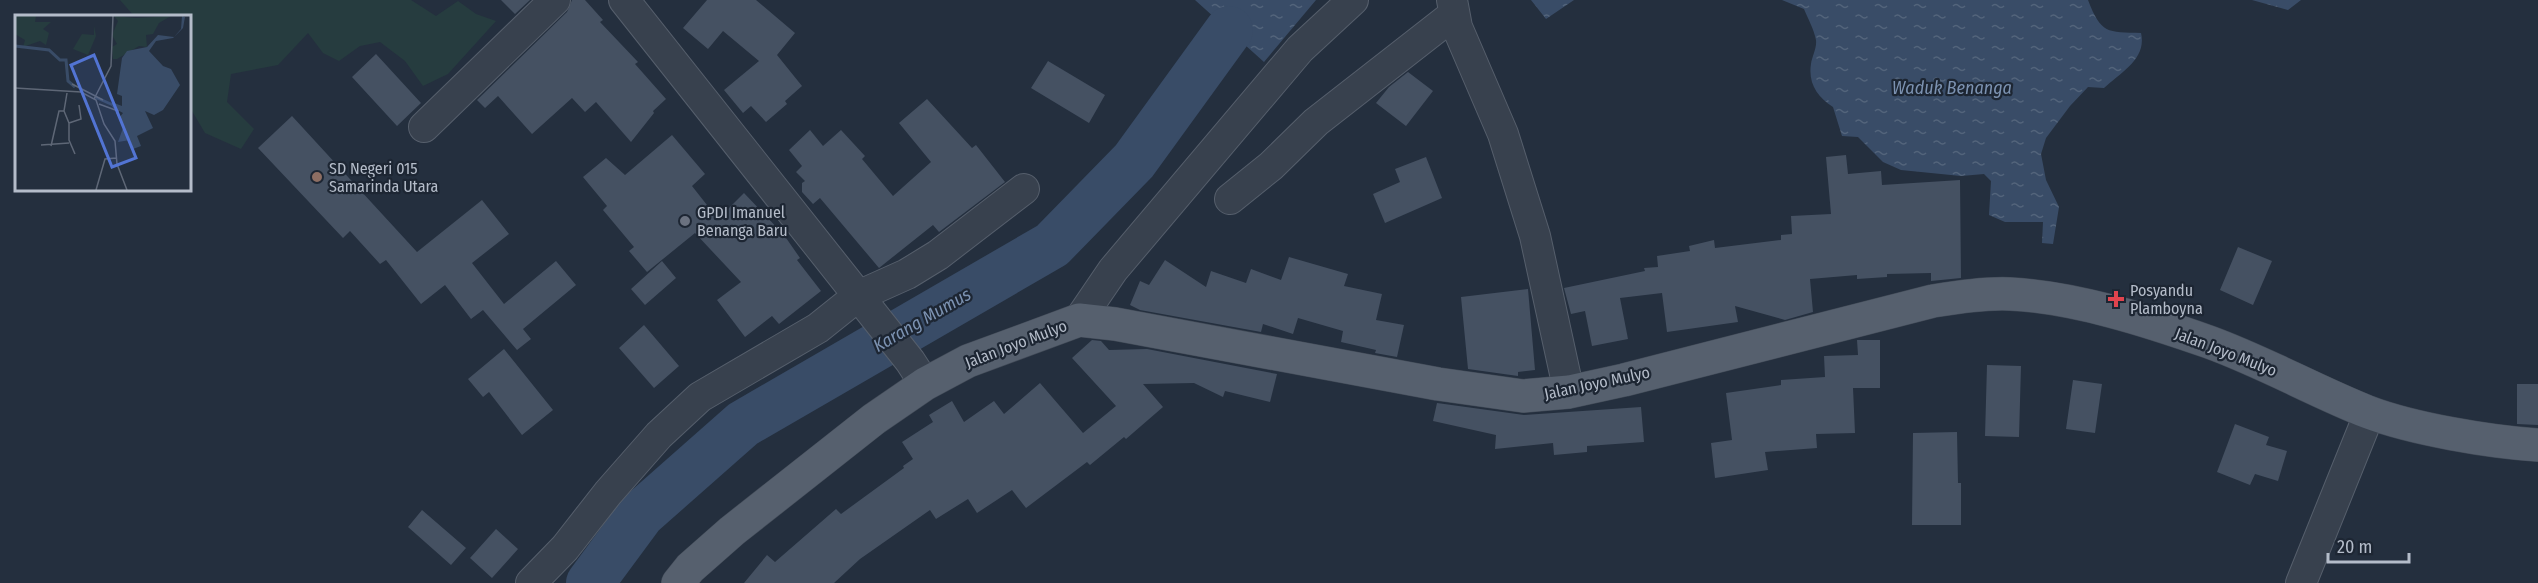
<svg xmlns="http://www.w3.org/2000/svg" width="2538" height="583" font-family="'Fira Sans Condensed',sans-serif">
<defs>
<pattern id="water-ripples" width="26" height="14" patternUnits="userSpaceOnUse" patternTransform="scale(1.5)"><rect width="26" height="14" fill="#394c67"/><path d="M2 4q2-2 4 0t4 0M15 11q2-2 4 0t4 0" fill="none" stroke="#53647b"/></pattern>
</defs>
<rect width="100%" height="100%" fill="#242f3e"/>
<!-- green -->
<path fill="#263c3f" d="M120,0H411L436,16L458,1L476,14L496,21L448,74L423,86L405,61L380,42L360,46L339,61L323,53L308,33L278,65L231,74L227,102L254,129L241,149L205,133L189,106V16H134Z"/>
<!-- water -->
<path fill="url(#water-ripples)" d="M1195,0H1316L1264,62Z
M1531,0H1574L1546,19Z
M1782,0H2088C2101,34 2107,32 2141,33C2147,59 2121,72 2104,88L2088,87L2070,106L2046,138L2041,154L2046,180L2059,207L2053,244L2042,243L2043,222H2005L1989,215L1991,181L1984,174L1961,176L1901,170L1883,162L1858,137L1842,136L1833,107C1817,97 1808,83 1811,64C1812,56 1817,48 1816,40C1814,29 1808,19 1804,9Z
M2252,0H2301L2288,10Z"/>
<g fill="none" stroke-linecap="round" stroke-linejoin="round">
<!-- river -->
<path stroke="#394c67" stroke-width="48" d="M590,583L641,514L743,424L1052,245L1134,161L1229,30"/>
</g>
<!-- building -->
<path fill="#455162" d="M501,0H530L515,14Z
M572,0H585L603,20L600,22L638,62L635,64L666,99L653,111L654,113L631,142L596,102L585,112L572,98L532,134L498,96L485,108L477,100L567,12Z
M707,0H756L795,33L777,55L802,86L785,101L787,104L766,122L751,106L743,113L724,90L759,61L723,31L708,49L683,28Z
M376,54L421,103L397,126L352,77Z
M1048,61L1105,95L1089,123L1031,88Z
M1408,72L1433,91L1406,126L1376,103L1389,87Z
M927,99L972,148L976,145L1005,182L939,232L933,225L879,268L820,198L813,204L802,192V183L805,181L796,172L802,166L789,150L810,130L823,146L841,130L865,156L862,159L893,196L931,162L899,123Z
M292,116L417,252L482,200L509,234L472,263L504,304L556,261L576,285L523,329L531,339L517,350L483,310L471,319L445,285L421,304L386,260L380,264L350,231L343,238L258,148Z
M672,135L705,174L692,186L718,219L744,193L784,235L800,258L797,260L821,291L779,324L772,316L745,337L717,300L741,282L695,233L647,272L629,251L634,247L603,210L607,206L583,177L606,158L625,175Z
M1846,155L1848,174L1881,171L1882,185L1960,180L1961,278L1931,281V273L1887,274V277L1857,279V275L1810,279L1813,312L1785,320L1735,306L1738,322L1667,332L1662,293L1620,298L1628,339L1592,346L1585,311L1571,314L1564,288L1645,271L1644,268L1658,267L1657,256L1690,251L1689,246L1714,240L1715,248L1781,240V235L1792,234L1791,216L1831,214L1826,157Z
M1426,157L1442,198L1385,223L1373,194L1400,182L1395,169Z
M2238,247L2272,261L2253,305L2220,290Z
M1289,257L1348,274L1344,286L1382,294L1376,320L1404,325L1397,357L1375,353L1376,350L1341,342L1343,331L1298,318L1293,334L1263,324L1261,332L1140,310L1130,305L1140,281L1149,285L1165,260L1206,287L1211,271L1246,283L1251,269L1281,280Z
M662,261L676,278L645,305L631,289Z
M1528,289L1535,370L1518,372V376L1468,369L1461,297Z
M644,325L679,366L654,388L619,348Z
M1092,340L1101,341L1109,350L1147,349L1277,374L1270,402L1225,391L1223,397L1194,383L1143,384L1163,407L1126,439L1124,437L1090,465L1087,462L1026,508L1012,490L977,513L968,499L936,519L930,510L860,559L834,583H744L767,555L775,562L836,509L841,514L904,468L903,466L913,459L902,442L933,422L929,415L952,401L964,422L994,401L1004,414L1040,383L1083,433L1116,406L1072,358Z
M1857,340H1880V388H1853L1855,433L1816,434L1817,448L1765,452L1768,470L1715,478L1711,443L1732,440L1726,393L1781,385V380L1825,377L1824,356L1858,355Z
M504,349L553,410L522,435L489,392L483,397L468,379Z
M1987,365L2021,366L2019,437L1985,436Z
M2073,380L2102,384L2095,433L2066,429Z
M2517,384H2538V425L2517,424Z
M1437,403L1524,415L1641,407L1644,442L1587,446V452L1554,455L1553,443L1495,449L1496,435L1433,421Z
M2235,424L2269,437L2266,445L2287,451L2278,481L2255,474L2250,485L2217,472Z
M1957,432L1958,483H1961V525H1912L1913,433Z
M422,510L466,548L451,565L408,527Z
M496,529L518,549L492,578L470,558Z"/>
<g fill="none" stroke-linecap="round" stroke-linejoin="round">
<!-- minor casing -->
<g stroke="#565f6c" stroke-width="32">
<path id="minor" d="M624,0L910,361L925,384
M1452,0L1457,27L1503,134L1535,236L1569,392
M424,127L555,0
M1230,199L1271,166L1316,122L1453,15
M1079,320L1113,270L1300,49L1353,0
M531,583L565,548L608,493L659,435L700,397L818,328L858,296L907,274L938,255L1024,189
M2301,583L2370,412"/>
</g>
<!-- major casing -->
<g stroke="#414a57" stroke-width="34">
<path id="major" d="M678,583L690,568L732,531L874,419L925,384L968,361L1079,320L1115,324L1438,384L1523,396L1569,392L1624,380L1933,301C1959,297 1985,293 2010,294C2075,297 2149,321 2209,342C2264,362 2315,391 2368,412C2413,429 2490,442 2538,445"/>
</g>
<!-- minor -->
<use href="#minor" stroke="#38414e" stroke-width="30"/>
<!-- major -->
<use href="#major" stroke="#56606e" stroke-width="33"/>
</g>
<!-- markers -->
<circle fill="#8d6e63" stroke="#1d2633" stroke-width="2" cx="317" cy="177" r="6"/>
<circle fill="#6b7280" stroke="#1d2633" stroke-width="2" cx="685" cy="221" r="6"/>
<path fill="#e0444e" stroke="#1d2633" stroke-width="2" d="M2113 290h6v6h6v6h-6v6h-6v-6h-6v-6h6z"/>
<g text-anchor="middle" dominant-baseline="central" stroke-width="4.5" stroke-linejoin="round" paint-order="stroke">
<!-- poi labels -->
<g font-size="16" fill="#b4bcc9" stroke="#1d2633" text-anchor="start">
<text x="329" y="168">SD Negeri 015<tspan x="329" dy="18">Samarinda Utara</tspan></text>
<text x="697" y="212">GPDI Imanuel<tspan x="697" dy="18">Benanga Baru</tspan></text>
<text x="2130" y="290">Posyandu<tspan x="2130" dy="18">Plamboyna</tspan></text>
</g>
<!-- street labels -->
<g font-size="16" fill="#b4bcc9" stroke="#1d2633">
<text transform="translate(1016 344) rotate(-21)">Jalan Joyo Mulyo</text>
<text transform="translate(2226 352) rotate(21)">Jalan Joyo Mulyo</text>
<text transform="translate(1597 383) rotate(-12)">Jalan Joyo Mulyo</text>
</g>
<!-- water labels -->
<g font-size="18" font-style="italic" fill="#7c92b1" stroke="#1d2633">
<text x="1952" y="88">Waduk Benanga</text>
<text transform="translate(922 320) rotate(-30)">Karang Mumus</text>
</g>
</g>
<!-- overview -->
<g transform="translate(15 15)">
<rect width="176" height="176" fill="#242f3e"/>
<path d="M0,1H21L20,7H36L28,14L34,18L31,30L25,26L8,32L10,25L0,19ZM99,1L121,3L156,1L144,8L138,19L131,20L132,32L124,31L102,44H98L97,32L102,29L97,20L103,6ZM79,11L81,21L73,40L58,34L67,19L79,20Z" fill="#263c3f"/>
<path d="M167,1L170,2L168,13L158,23L141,26L134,36L148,51L156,54L165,70L148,95L139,100L130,96L138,113L122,121L126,131L118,134L115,125L103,127L108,113L104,103L108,98L97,92L99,88L107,91V81L102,79L107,43L112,36L132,32L143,20L159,22L166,14Z" fill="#394c67"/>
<path fill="none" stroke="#394c67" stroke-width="3" d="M0,31L34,35L45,45H51L53,66L60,72M80,82L98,90"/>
<path fill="none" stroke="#5e6776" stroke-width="1.5" d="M57,69L88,85M0,73L66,77L81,85L89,109L100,126L102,149L112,175M52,78L49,96L54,108L66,104L64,90M79,84L96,51L98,1M84,89L103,96L102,99M54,108V125L60,139M26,130L54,128M36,131L44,96H49M81,175L90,144L101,143"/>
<path fill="#5274d3" fill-opacity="0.15" stroke="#5274d3" stroke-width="3" d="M79,40L121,143L97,152L56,50Z"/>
<rect width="176" height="176" fill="none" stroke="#b4bcc9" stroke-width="3"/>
</g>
<!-- scale -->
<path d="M2328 553v9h81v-9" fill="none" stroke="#b4bcc9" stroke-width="3"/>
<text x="2337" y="553" font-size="18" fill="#b4bcc9" stroke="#1d2633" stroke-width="4.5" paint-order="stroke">20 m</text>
</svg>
